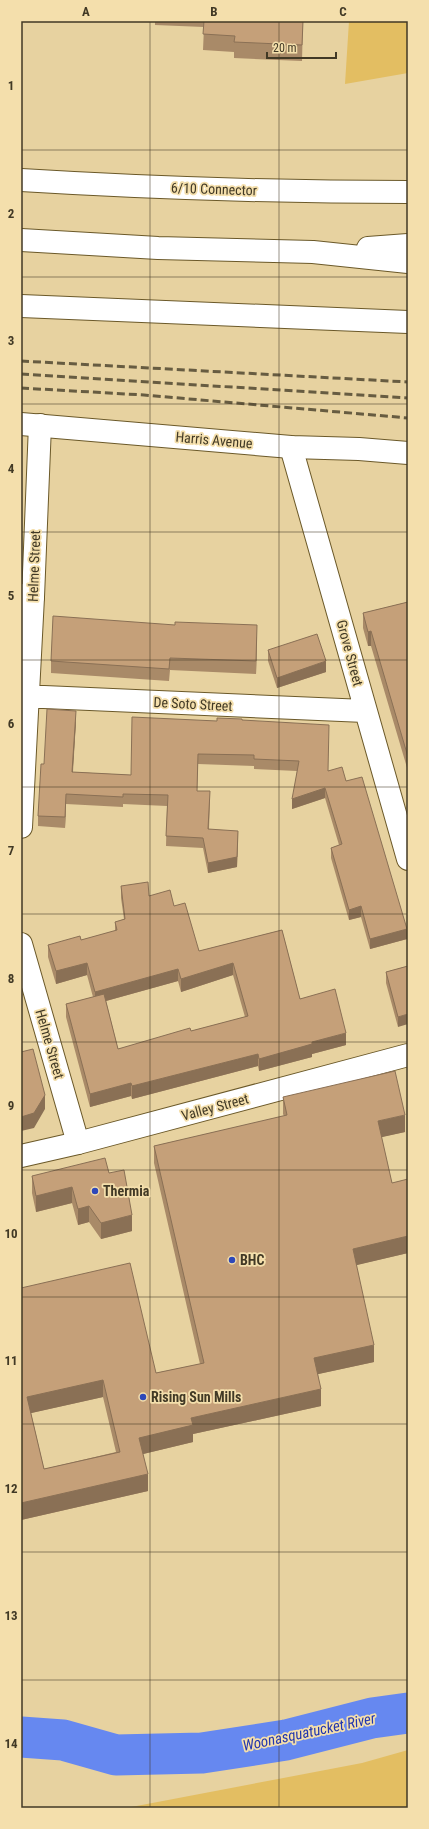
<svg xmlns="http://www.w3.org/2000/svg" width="429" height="1829" font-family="'Roboto Condensed',sans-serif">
<rect width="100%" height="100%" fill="#e7d2a0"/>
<!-- green -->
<path fill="#e3be62" d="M349,21H408V73L345,84Z
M408,1750V1808H126L362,1763Z"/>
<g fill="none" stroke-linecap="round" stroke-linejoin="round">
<!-- river -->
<path stroke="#6688f0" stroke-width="41" d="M21,1737L63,1740L116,1755L202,1753L286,1740L372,1718L408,1713"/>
<!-- minor casing -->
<g stroke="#6b5929" stroke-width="24">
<path id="minor" d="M291,447L408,859
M21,696L365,711
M21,827L33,597L40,425
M21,944L78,1143"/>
</g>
<!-- major casing -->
<g stroke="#6b5929" stroke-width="24">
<path id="major" d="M21,424L291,447L359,449L408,453
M21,595L33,597
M21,1156L78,1143L408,1055"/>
</g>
<!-- highway casing -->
<g stroke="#6b5929" stroke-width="24">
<path id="highway" d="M21,180C150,188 279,192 408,192
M21,240L158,248L313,252L408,262
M368,248L408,245
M21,306L408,322"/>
</g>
<!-- minor -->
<use href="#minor" stroke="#fff" stroke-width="22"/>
<!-- major -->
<use href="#major" stroke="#fff" stroke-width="22"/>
<!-- highway -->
<use href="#highway" stroke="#fff" stroke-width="22"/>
<!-- rail -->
<path stroke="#675c41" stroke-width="3" stroke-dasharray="8 4" stroke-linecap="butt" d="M21,361L408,382
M21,374L408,398
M21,388L144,395L408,418"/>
</g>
<!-- wall -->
<path fill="#a98a68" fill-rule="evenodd" d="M155,21H303L302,61L234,58V52L203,50L204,27L155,25Z
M408,602V771L371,646H368L363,628V613Z
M257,637L256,674L170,670L169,681L51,673V661Z
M268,650L326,672L277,688L268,661Z
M242,720L346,781L407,939L370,949L361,917L349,920L331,858V848L339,845L325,798L292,809L297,771L254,769V766L198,764L197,791L210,802L209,829L238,841L237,867L208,873L203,848L166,846L167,806L123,804V807L66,804L65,828L38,826V816L44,764L76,721L73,772L131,775L217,721Z
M121,886L174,906L199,951L282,930L300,999L346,1045L312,1054V1057L259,1071L258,1066L132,1099L131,1096L90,1107L66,1017V1004L93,997L87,975L56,984L48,957V945L81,940L115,931V922L124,919L121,898ZM233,975L245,1017L191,1031L118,1049L106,1001L178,981L181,992Z
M408,966L398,1027L386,983V972Z
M283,1097L405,1132L381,1137L408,1253L356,1265L374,1362L318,1374L321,1406L193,1434V1442L143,1454L148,1491L21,1520V1288L156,1373L200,1364L154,1163V1146L284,1116L283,1114ZM103,1397L116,1452L44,1469L31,1413Z
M109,1173L132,1231L101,1239L89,1222L78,1225L72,1203L36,1212L32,1193V1176Z"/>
<!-- shaded-wall -->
<path fill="#8a7055" d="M257,625V637L256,674V661Z
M371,631V646H368V632Z
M326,661V672L277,688V678Z
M76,711V721L72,782V772Z
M325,788V798L292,809V799Z
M66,794V804L65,828V817Z
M238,831L237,867L208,873V863Z
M361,906V917L349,920V910Z
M407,929V939L370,949V939Z
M87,963V975L56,984V971Z
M233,963V975L181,992V979Z
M178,969V981L95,1004V992Z
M408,1014V1024L398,1027V1017Z
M346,1033V1045L312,1054V1057L259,1071V1059L312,1042Z
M258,1054V1066L132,1099V1086Z
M131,1083V1096L90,1107V1094Z
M45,1095V1109L34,1128L21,1131V1117Z
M405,1115V1132L378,1138V1121Z
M72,1187V1203L36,1212V1196Z
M89,1206V1222L78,1225V1209Z
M132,1215V1231L101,1239V1223Z
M408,1236V1253L353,1266V1249Z
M374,1345V1362L314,1375V1358Z
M103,1380V1397L27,1414V1397Z
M321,1389V1406L193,1434V1442L139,1455V1438L191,1418Z
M148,1474V1491L21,1520V1503Z"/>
<!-- building -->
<path fill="#c5a079" stroke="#8a7055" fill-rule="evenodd" d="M204,21H303L302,45L234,42L235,36L203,34Z
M408,602V757L371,631L368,632L363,613Z
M53,616L175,625V622L257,625L256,661L170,658L169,669L51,661Z
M317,634L326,661L277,678L268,650Z
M47,709L76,711L72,772L131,775L132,717L217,721V718L242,719V720L329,725L328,771L342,767L346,781L362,777L407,929L370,939L361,906L349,910L331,848L342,844L325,788L292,799L299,761L254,759V755L198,754L197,791H210L208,829L238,831L237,857L208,863L203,838L166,836L168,795L123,794V797L66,794L65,817L38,816L41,764H44Z
M148,882L149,896L170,890L174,906L185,903L199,951L282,930L300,999L335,989L346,1033L312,1042V1044L259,1059L258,1054L132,1086L131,1083L90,1094L66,1004L104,994L118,1049L190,1028L191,1031L248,1016L233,963L181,979L178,969L95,992L87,963L56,971L48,945L80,936L81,940L117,930L115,922L125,919L121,886Z
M408,966V1014L398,1017L386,972Z
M33,1049L45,1095L34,1113L21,1117V1052Z
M395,1071L405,1115L378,1121L392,1183L408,1179V1236L353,1249L374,1345L314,1358L321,1389L191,1418L193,1425L139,1438L148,1474L21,1503V1288L130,1263L156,1373L204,1363L154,1146L287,1115L283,1097ZM103,1380L120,1452L44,1469L27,1397Z
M105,1158L109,1173L124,1170L132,1215L101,1223L89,1206L78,1209L72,1187L36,1196L32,1176Z"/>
<!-- grid -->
<path fill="none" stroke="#413925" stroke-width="1" stroke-opacity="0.55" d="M150,21V1808M279,21V1808M21,150H408M21,277H408M21,404H408M21,532H408M21,660H408M21,787H408M21,914H408M21,1042H408M21,1170H408M21,1297H408M21,1424H408M21,1552H408M21,1680H408"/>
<!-- markers -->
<g fill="#2e48b9" stroke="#f4dfac" stroke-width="1.5">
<circle cx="95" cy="1191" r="4"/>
<circle cx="232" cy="1260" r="4"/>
<circle cx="143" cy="1397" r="4"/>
</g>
<g text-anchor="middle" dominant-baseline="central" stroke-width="3.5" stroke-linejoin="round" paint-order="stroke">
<!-- street labels -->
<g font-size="14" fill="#413925" stroke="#f4dfac">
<text transform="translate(214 189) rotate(2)">6/10 Connector</text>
<text transform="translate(214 440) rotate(5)">Harris Avenue</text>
<text transform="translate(34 566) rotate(-88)">Helme Street</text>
<text transform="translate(350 653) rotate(75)">Grove Street</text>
<text transform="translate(193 704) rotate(3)">De Soto Street</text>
<text transform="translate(50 1044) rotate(74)">Helme Street</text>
<text transform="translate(215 1107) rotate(-15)">Valley Street</text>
</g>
<!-- poi labels -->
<g font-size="14" font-weight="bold" fill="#413925" stroke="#f4dfac" text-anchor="start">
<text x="103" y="1191">Thermia</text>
<text x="240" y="1260">BHC</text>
<text x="151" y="1397">Rising Sun Mills</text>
</g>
<!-- water labels -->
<g font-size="15" font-style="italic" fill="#2236ae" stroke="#f4dfac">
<text transform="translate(309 1732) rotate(-12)">Woonasquatucket River</text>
</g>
</g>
<!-- border -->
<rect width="429" height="1829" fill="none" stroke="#f4dfac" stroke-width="44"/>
<!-- scale -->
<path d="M267 52v6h69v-6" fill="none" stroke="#413925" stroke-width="2"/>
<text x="273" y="52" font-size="12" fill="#413925" stroke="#f4dfac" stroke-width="3" paint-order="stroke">20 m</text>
<rect x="22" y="22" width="385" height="1785" fill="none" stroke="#413925" stroke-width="1.5"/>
<g font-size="13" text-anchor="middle" font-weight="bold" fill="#413925">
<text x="86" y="16">A</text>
<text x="214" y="16">B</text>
<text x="343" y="16">C</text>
<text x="11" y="90">1</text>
<text x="11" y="218">2</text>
<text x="11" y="345">3</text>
<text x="11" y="473">4</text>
<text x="11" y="600">5</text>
<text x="11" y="728">6</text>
<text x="11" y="855">7</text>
<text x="11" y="983">8</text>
<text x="11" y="1110">9</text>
<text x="11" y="1238">10</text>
<text x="11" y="1365">11</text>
<text x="11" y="1493">12</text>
<text x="11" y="1620">13</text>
<text x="11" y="1748">14</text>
</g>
</svg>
